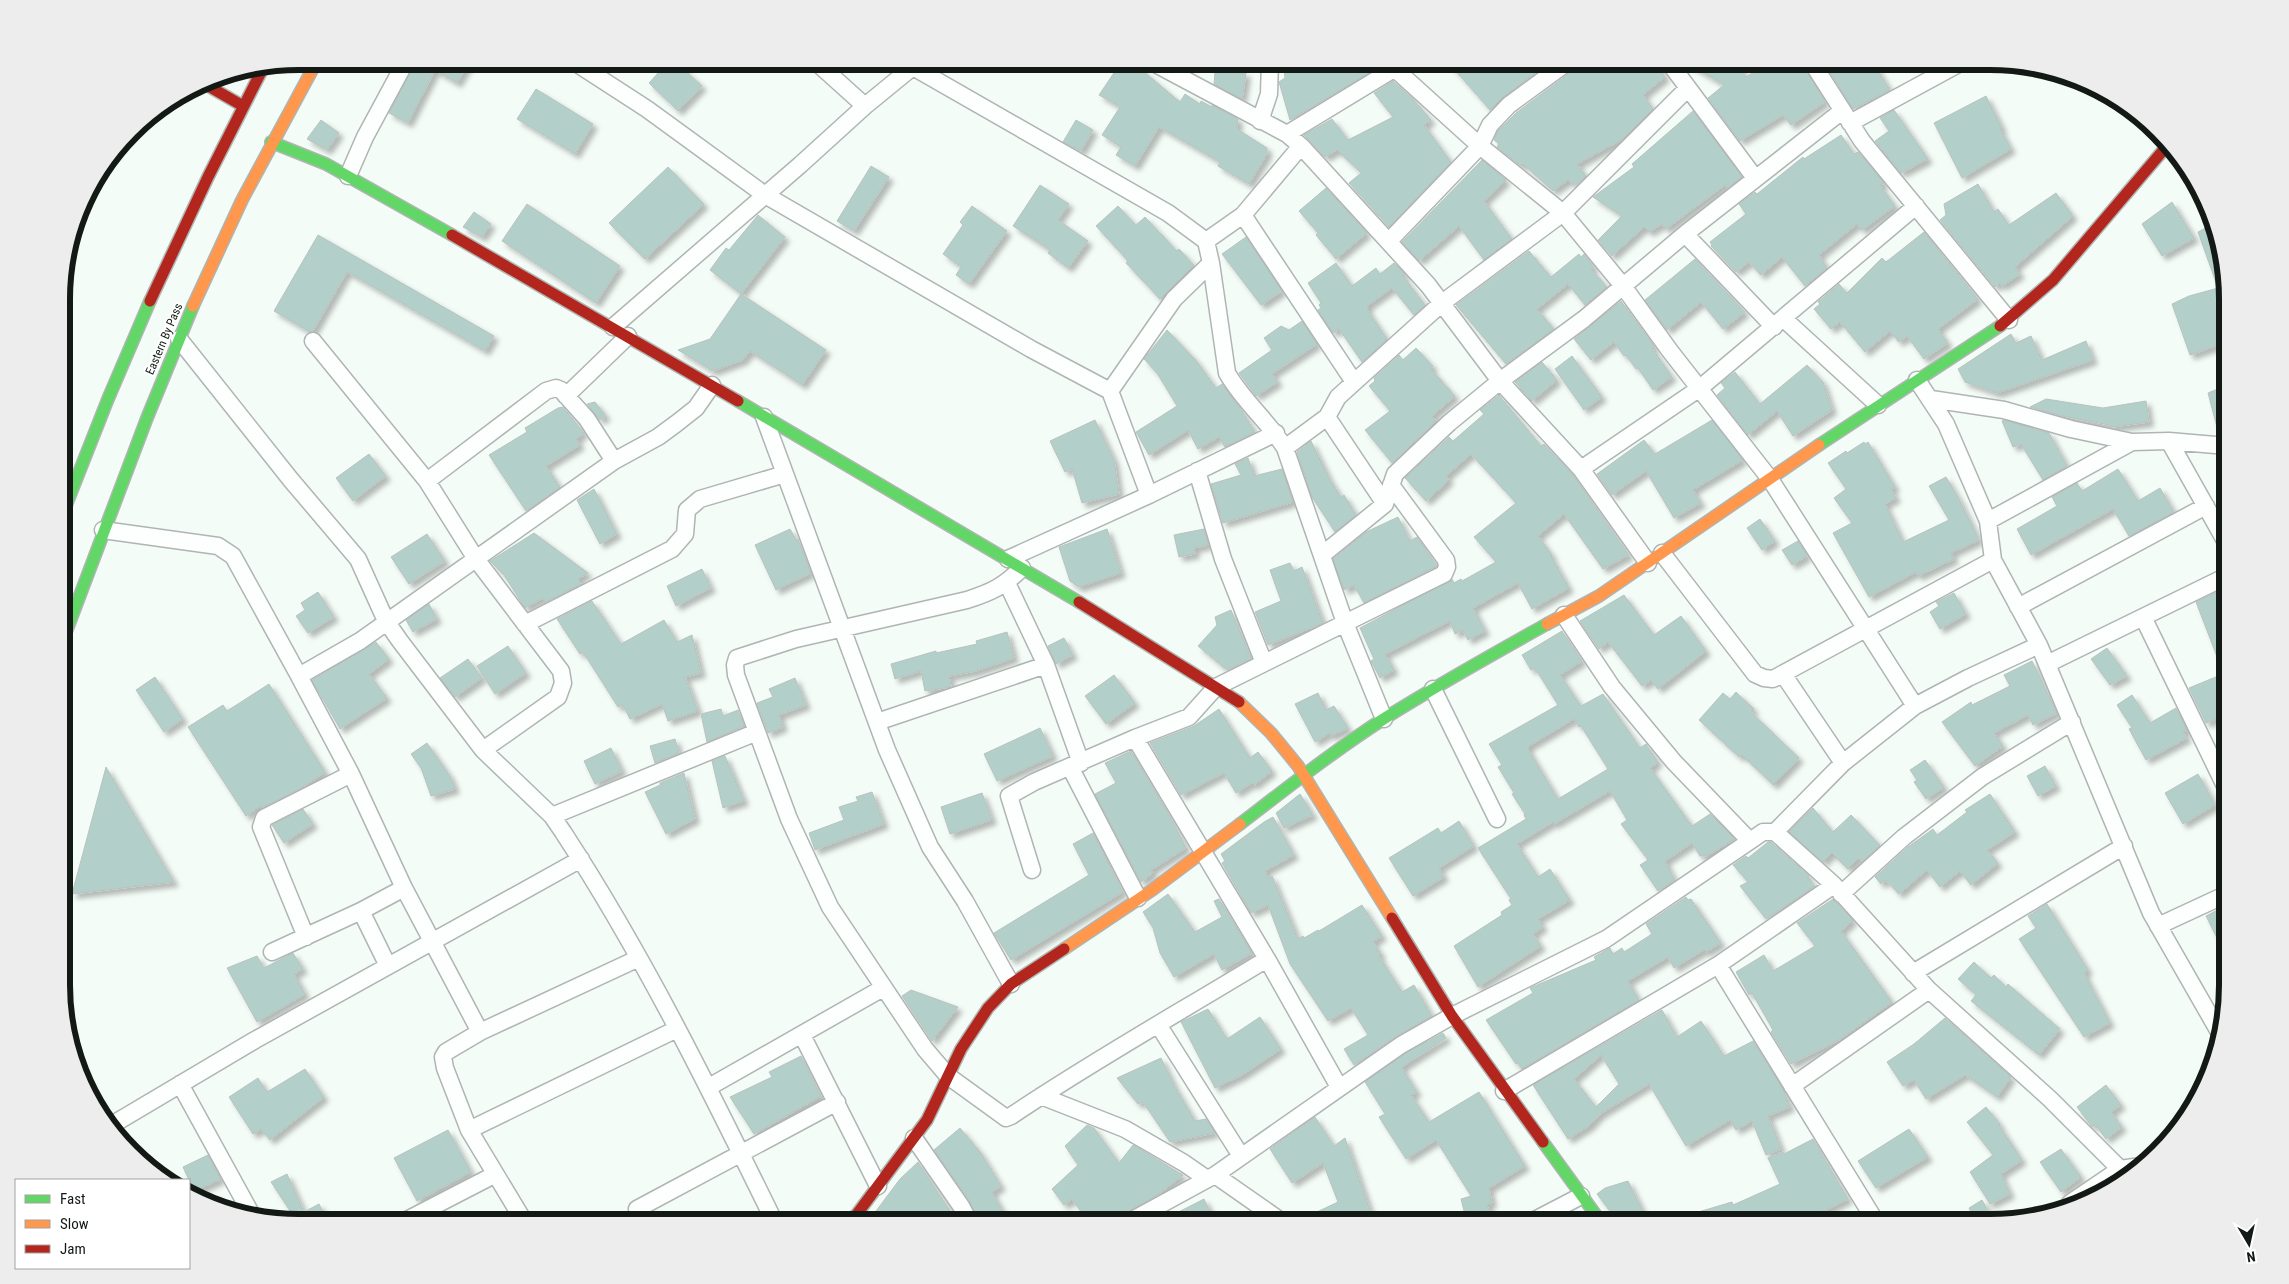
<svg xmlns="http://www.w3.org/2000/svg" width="2289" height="1284" font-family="'Roboto Condensed',sans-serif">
<defs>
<filter id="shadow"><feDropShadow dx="4.5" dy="4.5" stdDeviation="2.5" flood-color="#0004"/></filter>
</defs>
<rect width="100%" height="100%" fill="#f4fcf7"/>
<!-- building -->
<path fill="#b2cfca" stroke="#bac2bf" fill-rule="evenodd" filter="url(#shadow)" d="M416,61H470L457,83L435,70L408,123L389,113Z
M669,61H675L702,86L678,111L649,83Z
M1122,61H1127L1142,70L1180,102L1185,94L1200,104L1201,101L1212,107V105L1238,119L1237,129L1267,148V154L1249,184L1218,166L1220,162L1159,127L1135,166L1116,155L1121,147L1102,135L1120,107L1099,95Z
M1216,61H1232L1231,72L1246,73L1242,99L1214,84Z
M1283,61H1387V62L1290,120L1279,82L1285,78Z
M1447,61H1552L1503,97L1490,110Z
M1579,61H1655L1665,77L1643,95L1653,109L1623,139L1577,164L1586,176L1576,185L1568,180L1553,191L1523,164L1521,166L1497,147L1499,144L1494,140L1498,131L1516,113L1575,69Z
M1683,61H1737L1746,77L1771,61H1801L1825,102L1791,125L1783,115L1740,141L1708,98L1724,85Z
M1823,61H1872L1890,90L1853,109Z
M1393,81L1413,99L1431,120L1424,125L1451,162L1389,227L1349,183L1361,173L1337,150L1325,157L1304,135L1332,119L1348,140L1393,117L1374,93Z
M536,89L593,124L575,154L517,119Z
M1986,96L2002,128L2000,129L2011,149L1962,178L1934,123Z
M1894,110L1928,159L1901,173L1875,141L1889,131L1880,118Z
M1693,111L1742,177L1727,188L1725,185L1666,229L1662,224L1649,232L1644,227L1612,256L1598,240L1622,216L1593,197L1634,167L1632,164Z
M321,120L339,133L327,150L307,139Z
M1076,120L1093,130L1081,151L1063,142Z
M1841,135L1854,154L1858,152L1884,183L1880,185L1895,206L1862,230L1857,224L1819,255L1827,268L1805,286L1782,257L1761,275L1749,262L1736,272L1711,246L1712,245L1710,242L1746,214L1739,204L1755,192L1757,194L1803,157L1804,159Z
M1482,160L1506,180L1484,201L1512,239L1484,260L1459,226L1419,261L1402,242Z
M871,166L889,177L854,231L837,221Z
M668,167L704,204L645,259L609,223Z
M1978,184L1994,212L1998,209L2009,225L2056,193L2073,216L2015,267L2020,274L2002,286L2000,283L1995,287L1940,220L1946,215L1944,204Z
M1040,185L1069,204L1058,220L1088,241L1068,268L1048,253L1050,250L1013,226Z
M1326,188L1367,233L1336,259L1316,235L1318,233L1299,211Z
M2172,202L2194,238L2162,256L2142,224Z
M527,204L620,266L596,303L502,241Z
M972,206L1007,231L969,284L956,275L961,267L943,254L963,225L960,222Z
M1118,206L1136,225L1145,217L1177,251L1179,249L1194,265L1160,299L1126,263L1128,261L1096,226Z
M474,212L491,224L482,237L463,227Z
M758,215L785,237L741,294L710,270L726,248L729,250Z
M2215,223L2227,283V286L2219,288L2227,316V342L2190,355L2172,304L2189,296L2218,288L2198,232Z
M1924,232L1978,299L1938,329L1948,343L1924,359L1907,336L1899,342L1890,331L1865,352L1840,322L1831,329L1814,309L1820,304L1818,302L1839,284L1847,293L1882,258L1886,262Z
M318,235L494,336L485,351L347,272L313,331L310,332L274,311Z
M1246,237L1282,291L1261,305L1222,254Z
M1529,251L1551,277L1579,254L1581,257L1584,254L1594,267L1591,269L1607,287L1585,305L1568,284L1537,309L1554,329L1506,364L1456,305Z
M1695,259L1745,312L1723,329L1701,302L1667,330L1645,300Z
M1336,263L1352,286L1376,268L1380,274L1394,263L1405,274L1403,276L1425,305L1414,315L1392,288L1367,306L1369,308L1367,309L1387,339L1362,362L1339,329L1333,333L1318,310L1321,308L1319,305L1321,303L1308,283Z
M741,294L826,350L802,385L750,351L743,360L713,371L678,350L710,339Z
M1621,301L1654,346L1652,348L1672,377L1653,390L1638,368L1636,369L1626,355L1624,356L1614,342L1591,360L1574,339Z
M1302,321L1317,344L1272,374L1278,382L1256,396L1239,373L1272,350L1264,338L1281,326L1289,330Z
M1167,330L1195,359L1216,388L1222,384L1242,411L1255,432L1225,447L1219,437L1198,449L1188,430L1149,455L1136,432L1177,406L1157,373L1144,359Z
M2011,334L2016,343L2031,336L2042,360L2086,341L2093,360L1997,393L1965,382L1958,369Z
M1416,348L1433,366L1431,369L1455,396L1432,416L1436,421L1392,463L1365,430L1390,411L1369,386L1375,381L1374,378L1399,355L1403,360Z
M1572,356L1602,397L1584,410L1555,369Z
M1542,362L1557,380L1532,401L1515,382Z
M1807,365L1823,382L1832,410L1793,436L1777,411L1748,435L1717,395L1725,388L1721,383L1735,372L1760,404Z
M2227,385V436L2219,435L2208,393Z
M1499,395L1541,446L1544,444L1573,475L1629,555L1603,569L1564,514L1538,536L1552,555L1551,556L1569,588L1532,609L1518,583L1473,608L1485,631L1468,640L1463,630L1455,634L1450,621L1385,654L1394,670L1380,678L1371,661L1374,659L1360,628L1452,579L1454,583L1461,579L1462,581L1496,562L1474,537L1516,503L1471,454L1446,476L1449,480L1426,501L1405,478L1449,437L1453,441L1484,414L1480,410Z
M2046,399L2103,408L2146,401L2149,422L2112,427L2110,425L2067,417L2030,407Z
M595,402L606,416L600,420L587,404Z
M563,407L584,433L576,439L580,445L546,466L560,487L526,511L489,455L527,432L525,428L558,408Z
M1095,420L1114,460L1119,494L1082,503L1072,469L1065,472L1050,441Z
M1712,420L1743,460L1693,490L1701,503L1674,518L1646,471L1612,495L1597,474L1644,440L1655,454Z
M2004,420L2049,433L2067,466L2043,480L2021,444L2013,447L2002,421Z
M1311,441L1329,478L1341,497L1344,495L1356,515L1335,532L1312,497L1297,452Z
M1864,442L1865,444L1868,442L1895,487L1891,489L1896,498L1885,504L1903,542L1949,520L1929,486L1946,477L1959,499L1979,540L1951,553L1954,559L1918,576L1916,572L1869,597L1833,533L1852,523L1834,498L1846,489L1828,463L1846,451L1847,453Z
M369,454L386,476L353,501L336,478Z
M1248,458L1254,476L1282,469L1293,502L1223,523L1211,484L1241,475L1235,464Z
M2118,469L2138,501L2160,488L2174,512L2129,536L2113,509L2031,555L2017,529L2057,506L2052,497L2077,483L2082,491Z
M594,489L617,534L600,544L577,500Z
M1398,517L1410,541L1417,537L1437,566L1364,603L1354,585L1344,590L1333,559L1366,532Z
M1760,519L1775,541L1762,550L1747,528Z
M790,529L796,540L798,539L811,573L776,590L755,545Z
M1107,529L1121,573L1079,587L1070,581L1059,547Z
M1204,529L1208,545L1194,548L1195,554L1179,557L1174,535Z
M534,533L588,573L578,579L581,584L546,602L543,598L525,608L504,575L490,561Z
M427,534L445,561L409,584L391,557Z
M1798,541L1807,556L1792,565L1782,550Z
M1290,563L1294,571L1302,567L1323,623L1268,645L1255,612L1281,601L1270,570Z
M702,569L711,588L676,606L667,586Z
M2221,590L2227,607L2226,680L2196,602Z
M318,592L334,617L308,633L296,616L305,610L301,603Z
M1954,593L1966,614L1940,629L1930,612L1939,606L1936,602Z
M1624,595L1654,635L1681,616L1706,651L1658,689L1651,680L1642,686L1608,642L1599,649L1580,621Z
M592,601L621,644L664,620L677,642L692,635L701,673L685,677L698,711L668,721L662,704L630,719L623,705L618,707L583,652L580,654L557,619Z
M429,604L437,619L413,632L406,620Z
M1231,610L1251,658L1227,670L1198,646L1217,625L1215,617Z
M1562,631L1582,661L1560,675L1581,706L1603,694L1640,748L1646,744L1658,762L1650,768L1692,826L1710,814L1735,839L1706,856H1700L1692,843L1665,861L1675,880L1658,891L1640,865L1648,860L1621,824L1627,820L1610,791L1554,824L1553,822L1517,844L1538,877L1550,869L1570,900L1538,919L1543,927L1533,934L1541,946L1478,987L1454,946L1502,915L1501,912L1512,905L1509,900L1511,899L1478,848L1526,819L1524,815L1525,814L1512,794L1514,793L1498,767L1502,765L1489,744L1558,705L1535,668L1531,670L1522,655ZM1574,719L1579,727L1581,726L1608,769L1558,799L1528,749L1529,746Z
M1007,632L1014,658L976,671L949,676L951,687L925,691L921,671L895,679L891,664L936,651V653L977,644L976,641Z
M1064,638L1073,655L1056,664L1048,646Z
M376,642L389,659L369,674L387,698L340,729L312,680Z
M508,646L526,673L495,694L477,666Z
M2107,648L2127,676L2110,685L2091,659Z
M468,659L482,678L455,697L440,678Z
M2032,661L2057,713L2033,725L2028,715L1994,733L2003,746L1975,766L1942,722L1971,702L1972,705L2010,686L2004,675Z
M2223,674L2227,686V715L2206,723L2189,688Z
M1114,675L1135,703L1106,724L1085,696Z
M155,677L183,719L164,732L136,690Z
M795,678L806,705L779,715L783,727L768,733L757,703L773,697L769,689Z
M269,684L325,772L298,790L261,808L260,806L246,816L188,727L223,705L227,711Z
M1736,692L1754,709L1751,712L1799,758L1773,785L1742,755L1739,757L1699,720L1723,693L1730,699Z
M1318,693L1326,710L1334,706L1348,728L1331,736L1330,733L1315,742L1295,704Z
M2132,695L2150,723L2176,708L2187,730L2183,732L2187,738L2146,760L2129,729L2132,728L2117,705Z
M721,709L723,716L738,710L744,726L707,742L701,714Z
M1219,709L1250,758L1258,752L1272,771L1254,785L1252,783L1236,793L1224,773L1181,795L1150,743L1194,726Z
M1040,728L1053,756L997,781L984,754Z
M675,739L679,753L655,763L650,746Z
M427,743L450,776L455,789L431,796L421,768L411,754Z
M611,748L622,771L595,784L584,761Z
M1131,751L1172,820L1186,848L1151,870L1153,873L1141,882L1095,794L1116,783L1105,763Z
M725,756L744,801L723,808L712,761Z
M1925,760L1944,787L1926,799L1914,782L1917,780L1910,770Z
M2045,766L2056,786L2038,796L2027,776Z
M106,767L174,882L72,894Z
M684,773L695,819L666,834L645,792L660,785V783Z
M2198,774L2215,805L2183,824L2165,793Z
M872,792L884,824L815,850L809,833L844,820L839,807L858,801L856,797Z
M982,793L992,820L950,834L941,807Z
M1300,794L1313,815L1284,828L1276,813Z
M1990,794L2015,832L1987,850L1998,863L1971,885L1960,871L1940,887L1927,870L1899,894L1886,880L1881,884L1875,877L1908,847L1933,829L1937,835L1967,812L1965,810Z
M1813,808L1833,832L1851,815L1880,845L1862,862L1859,858L1848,869L1832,853L1823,862L1789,832Z
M303,809L313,824L284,843L272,825Z
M1273,817L1294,855L1265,871L1268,878L1272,876L1298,939L1303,936L1304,938L1318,930L1319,931L1362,905L1382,936L1373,942L1381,954L1379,956L1402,992L1414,985L1432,1016L1395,1037L1354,1065L1344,1049L1368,1035L1351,1008L1328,1021L1290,964L1268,905L1251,913L1222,863L1225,861L1221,854L1264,822Z
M1459,821L1474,846L1439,868L1444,877L1413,896L1389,858L1438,828L1441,833Z
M1093,833L1123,892L1011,960L994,933L1089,875L1073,844Z
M1768,842H1771L1809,876L1808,878L1815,886L1766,919L1740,886L1748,882L1733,865L1746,856L1748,858Z
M1168,894L1195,932L1222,917L1214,901L1219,899L1252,953L1222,970L1214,954L1174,977L1160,953L1153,928L1143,912Z
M1686,897L1688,900L1691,899L1721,943L1706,952L1704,950L1674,968L1668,957L1628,981L1639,1000L1522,1069L1518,1063L1516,1064L1486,1020L1533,993L1530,988L1596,960L1594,957L1610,948L1613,954L1622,948L1624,952L1652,934L1646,924Z
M1833,899L1853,920L1841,931L1892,1002L1839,1040L1791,1064L1771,1032L1773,1030L1752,993L1749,995L1736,972L1764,955L1773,971L1815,946L1797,923Z
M2047,904L2088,970L2084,973L2110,1023L2084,1037L2019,939L2036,928L2028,916Z
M2227,905V958L2206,916Z
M293,953L303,969L294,974L305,994L257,1022L227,968L257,956L264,968Z
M1974,962L1991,978L1994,975L2006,987L2008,984L2060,1029L2039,1055L1971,1001L1976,995L1958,979Z
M911,990L958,1007L932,1041L902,996Z
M1208,1009L1227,1039L1260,1017L1281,1049L1242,1075L1215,1088L1181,1022Z
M1662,1010L1677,1037L1701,1021L1724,1056L1753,1041L1783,1089L1790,1107L1768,1116L1781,1149L1766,1155L1752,1121L1736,1130L1730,1120L1686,1146L1649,1084L1600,1114L1589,1126L1568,1139L1533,1085ZM1601,1055L1619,1084L1596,1107L1574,1079Z
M1945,1018L2011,1077L1997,1097L1965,1075L1926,1099L1914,1080L1903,1086L1887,1062L1914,1044Z
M1443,1033L1446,1038L1403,1066L1402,1068L1417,1092L1411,1095L1429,1122L1479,1092L1525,1166L1489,1188L1492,1203L1487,1205L1493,1222H1467L1461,1199L1471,1196L1436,1140L1406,1159L1379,1117L1385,1114L1365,1082L1406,1053Z
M801,1056L821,1096L754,1134L730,1097L772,1077L769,1072Z
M1161,1058L1175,1087L1195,1121L1206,1119L1215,1133L1170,1142L1143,1102L1138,1104L1117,1078Z
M305,1069L324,1097L270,1140L261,1129L253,1134L229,1097L258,1078L267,1092Z
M2106,1085L2121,1105L2111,1112L2122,1127L2106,1139L2095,1124L2092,1127L2077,1107Z
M1986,1107L2000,1124L1999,1125L2022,1160L2001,1174L2010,1194L1990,1204L1970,1172L1993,1155L1967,1122Z
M1315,1117L1334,1146L1345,1138L1373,1219H1345L1335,1222H1303L1302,1219L1338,1202L1323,1163L1292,1183L1270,1149Z
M1087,1125L1094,1128L1119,1163L1133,1145L1183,1175L1159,1194L1122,1215L1117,1223H1089L1072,1199L1064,1205L1052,1189L1078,1165L1065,1146Z
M960,1128L981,1153L1001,1186L992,1192L1009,1223H980L969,1200L934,1150Z
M1909,1129L1928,1157L1876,1188L1858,1161Z
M448,1130L471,1172L417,1201L394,1158Z
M1813,1139L1848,1199L1816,1215L1815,1213L1793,1222H1679L1678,1218L1732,1202L1733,1205L1780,1184L1768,1158L1783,1152L1784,1154Z
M2061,1149L2081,1177L2061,1192L2040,1162Z
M208,1155L221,1179L194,1191L183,1167Z
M918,1162L958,1223H867L900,1179Z
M287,1174L304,1212L319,1204L329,1223L287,1221L294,1217L271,1182Z
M1628,1181L1648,1222H1614L1612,1214L1597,1194L1605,1188Z
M1204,1199L1215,1222H1159Z
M1982,1200L1994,1222H1976L1969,1208Z"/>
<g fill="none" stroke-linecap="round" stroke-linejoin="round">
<!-- street casing -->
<g stroke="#afb5b2" stroke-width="19">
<path id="street" d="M573,61L647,109L765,195L1031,349L1110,391L1149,495
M815,61L865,106L920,61
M1150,61L1287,134L1301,146L1428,285L1500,381L1581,469L1648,563
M1668,61L1755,178
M1811,61L1862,141L2009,320
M913,67L1168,213L1206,241L1211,263L1227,373C1243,401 1268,421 1285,448L1345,623L1384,719
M1395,69L1480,146L1563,213L1623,286L1670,351L1770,479L1915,706
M1260,121L1269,94L1270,61
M1850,123L1964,61
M1287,134L1407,61
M348,176L365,137L406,61
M1243,215L1354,382
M1685,234L1774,327
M1206,241L1243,215L1301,146
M1389,241L1480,146L1490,125L1509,105L1569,61
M1784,319L1878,405
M613,327L800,165L865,106
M179,339L291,480L358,559L386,621L400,641L483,750L552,816L563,832C644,956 710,1090 775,1223
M313,341L427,481L476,559L561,671L563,683L558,697L483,750
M1917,380L1946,424L1988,521L1993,560L2039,645L2151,913L2218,1030
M1110,391L1174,299L1211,263
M566,396L628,336
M1931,399L2004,410L2071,429L2132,442L2169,441L2227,446
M764,417L887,750L930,847L965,901L1011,984
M1327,417L1385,504
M2169,441L2227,544
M1285,448L1327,417L1338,397L1442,303L1563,213L1688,88
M1581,469L1700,388L1916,206
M1197,471L1223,559L1264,663
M427,481L546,391L556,388L561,390L587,419L614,461
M1988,521L2132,442
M103,530L218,546L233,556L299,676
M1662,553L1755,674L1764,678L1773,679L1993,560
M1322,555L1385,504L1395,474L1449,423L1500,381L1584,319L1685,234L1842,111
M1008,559L1149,495L1276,433
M1022,568C1004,586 992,592 967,600L796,639L737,658L735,665L736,675L789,819L830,907L925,1049L948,1076L1006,1118L1011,1116C1094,1060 1182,1011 1267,959
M1007,583L1046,665L1081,763
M2018,607L2206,506
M1564,615L1612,687L1674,762L1750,841L1763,832H1775L1834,885L1929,990L2050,1099L2120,1169
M2143,617L2227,790
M525,624L672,549L685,534L687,510L700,499L785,474
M2047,664L2227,576
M1783,674L1843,763
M1433,689L1497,819
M877,722L1046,665
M1135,738L1189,717L1216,687L1444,574L1447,567L1446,560L1391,485
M1070,767L1138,898
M552,816L757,732
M1775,832L1843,763L1915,706L1968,678L2039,645
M1032,870L1009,796L1034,782L1135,738L1267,959L1339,1087
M1841,894L1904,837L1982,777L2072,722
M361,911L404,888
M2158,926L2227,894
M306,937L261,827L264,818L351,774
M272,952L361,911L388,966
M1718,965L1876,1222
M1913,973L2124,846
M1159,1026L1241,1156
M480,1032L404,888L351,774L299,676L360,641L614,461L658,437L677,423L696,408L712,385
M802,1035L878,1186
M180,1084L253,1217
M1792,1086L1929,990
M709,1087L883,988
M1504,1091L1718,965L1834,885
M1041,1096L1125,1129L1184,1163L1207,1179
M110,1126L255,1040L581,859
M469,1130L677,1029
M914,1138L961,1206L970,1223
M1215,1175L1278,1219L1293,1222
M2070,1203L2120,1169L2141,1166
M637,1209L837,1102
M1531,1222L1581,1196
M401,1223L494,1175
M525,1223L469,1130L445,1068L443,1057L446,1052L480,1032L639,958
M1127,1223L1215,1175L1401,1045L1452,1016L1606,939L1750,841"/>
</g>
<!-- fast casing -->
<g stroke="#afb5b2" stroke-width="14">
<path id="fast" d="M271,142L326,164L452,235
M738,401L1079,602
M1819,445L2000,326
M63,513L108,399L150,301
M63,640L147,418L193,306
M1240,824C1287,788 1335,750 1385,718C1438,685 1493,654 1547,624
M1543,1142L1601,1222"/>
</g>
<!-- slow casing -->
<g stroke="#afb5b2" stroke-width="14">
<path id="slow" d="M193,306L242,200L317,61
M1547,624L1599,596L1819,445
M1239,702L1271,733L1298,766L1392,918
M1064,949L1152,890L1240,824"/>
</g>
<!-- jam casing -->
<g stroke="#afb5b2" stroke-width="14">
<path id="jam" d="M203,83L243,106
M452,235L738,401
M150,301L208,177L263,68
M2000,326L2053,280L2166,147
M1079,602L1239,702
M1392,918L1452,1016L1543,1142
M847,1223L857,1214L927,1120L961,1049L988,1008L1011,984L1064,949"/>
</g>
<!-- street -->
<use href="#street" stroke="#fdfffe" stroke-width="16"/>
<!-- fast -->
<use href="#fast" stroke="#63d668" stroke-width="11"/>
<!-- slow -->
<use href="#slow" stroke="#ff974d" stroke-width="11"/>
<!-- jam -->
<use href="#jam" stroke="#b3261e" stroke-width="11"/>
</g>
<g text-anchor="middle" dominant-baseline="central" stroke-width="4" stroke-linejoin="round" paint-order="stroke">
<!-- street labels -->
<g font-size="12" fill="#131a16" stroke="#fff">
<text transform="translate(164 339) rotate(-67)">Eastern By Pass</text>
</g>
</g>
<!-- crop -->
<path d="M0 0H2289V1284H0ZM299 70H1990A229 229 0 0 1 2219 299V985A229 229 0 0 1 1990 1214H299A229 229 0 0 1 70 985V299A229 229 0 0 1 299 70Z" fill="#ecedec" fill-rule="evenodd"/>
<path fill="none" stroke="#131a16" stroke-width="6" d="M299 70H1990A229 229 0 0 1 2219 299V985A229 229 0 0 1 1990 1214H299A229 229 0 0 1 70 985V299A229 229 0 0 1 299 70Z"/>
<!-- legend -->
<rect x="15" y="1179" width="175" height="90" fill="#ffffff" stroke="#a1a3a2"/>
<rect x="25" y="1195" width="25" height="8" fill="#63d668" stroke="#a1a3a2"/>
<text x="60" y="1204" font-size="15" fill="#131a16">Fast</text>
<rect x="25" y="1220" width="25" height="8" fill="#ff974d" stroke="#a1a3a2"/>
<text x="60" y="1229" font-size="15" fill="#131a16">Slow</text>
<rect x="25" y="1245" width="25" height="8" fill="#b3261e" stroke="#a1a3a2"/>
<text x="60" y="1254" font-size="15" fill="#131a16">Jam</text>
<!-- north arrow -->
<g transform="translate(2249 1244) rotate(171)" stroke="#ffffff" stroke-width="4" paint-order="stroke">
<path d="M0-4L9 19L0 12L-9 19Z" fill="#131a16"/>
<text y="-8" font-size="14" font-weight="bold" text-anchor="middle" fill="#131a16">N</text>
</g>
</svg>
